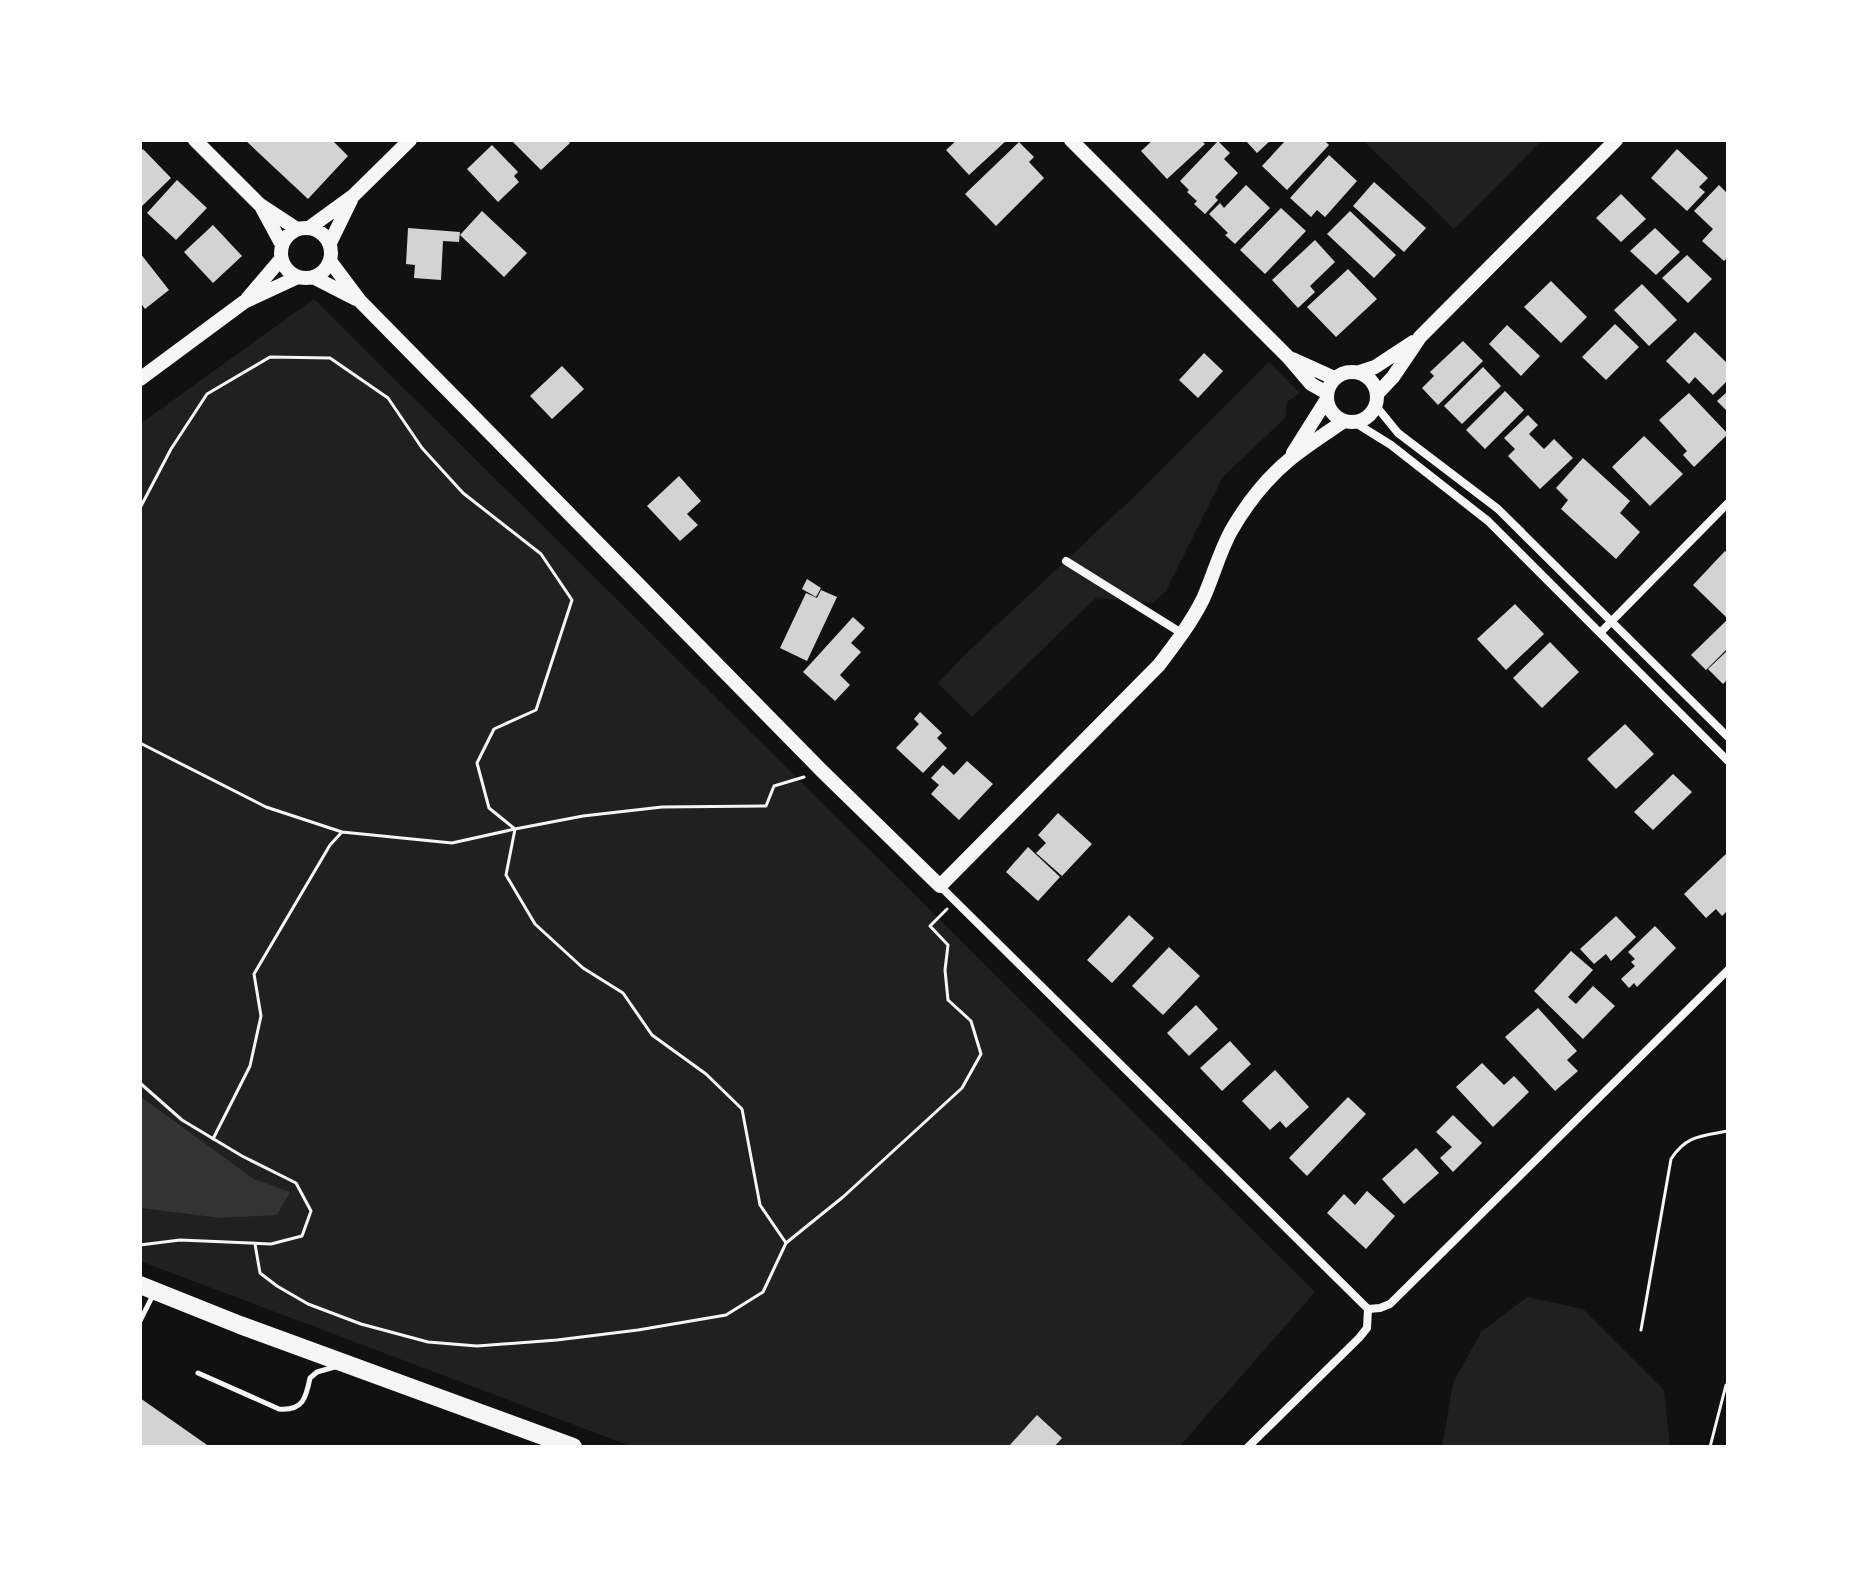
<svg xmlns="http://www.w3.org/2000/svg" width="1868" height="1587" font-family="'DejaVu Sans',sans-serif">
<rect width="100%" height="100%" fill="#111"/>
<!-- green -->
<path fill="#202020" d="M1363,140H1542L1454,229Z
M314,299L1315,1292L1179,1447H633L140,1261V1208L220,1218L290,1193L254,1179L140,1096V424Z
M1269,362L1300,393L1287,402L1285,418L1223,477L1166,591L1153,603L1096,598L972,717L938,683L967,653L1136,495Z
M1527,1297L1583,1309L1664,1390L1670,1447H1442L1453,1383L1481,1332Z"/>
<!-- water -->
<path fill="#333" d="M140,1096L254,1179L290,1192L277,1215L220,1218L140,1208Z"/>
<!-- building -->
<path fill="#d3d3d3" d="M245,140H332L348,156L308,199Z
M511,140H567L570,143L541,170Z
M957,140H1007L969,175L946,150Z
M1153,140H1201L1205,144L1167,179L1141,151Z
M1245,140H1271L1257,153Z
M1286,140H1324L1329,145L1287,190L1262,166Z
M1218,141L1230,153L1224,159L1238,173L1215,197L1218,200L1205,214L1194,204L1197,201L1187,192L1189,190L1180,181Z
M1019,142L1034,157L1029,162L1044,178L996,226L965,194Z
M492,145L518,172L514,176L519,182L498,202L467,169Z
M143,149L171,178L140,208V153Z
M1677,149L1708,178L1699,187L1705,192L1687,211L1651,178Z
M1329,155L1357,181L1325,217L1317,210L1311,217L1290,198Z
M177,180L207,208L176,240L147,213Z
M1374,182L1426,228L1404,252L1353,206Z
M1246,185L1270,208L1235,244L1225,235L1228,233L1209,214L1220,203L1224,208Z
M1719,185L1728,194V257L1724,261L1702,241L1713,229L1694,211Z
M1621,194L1646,219L1621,242L1596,218Z
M1281,208L1306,231L1265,274L1240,250Z
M482,211L527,253L504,277L460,235Z
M1350,211L1396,255L1374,278L1327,234Z
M213,225L242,256L213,283L184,252Z
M408,228L460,232L459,242L443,241L441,280L414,278L415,265L406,264Z
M1655,228L1680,252L1656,275L1630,251Z
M1315,240L1335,262L1310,286L1315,292L1298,308L1272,280Z
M140,253L169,290L145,309L140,302Z
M1687,255L1712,279L1688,303L1662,278Z
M1348,269L1377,299L1336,337L1307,307Z
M1551,281L1587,317L1561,343L1524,307Z
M1642,284L1677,320L1649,346L1614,310Z
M1615,324L1639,347L1606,380L1582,357Z
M1507,325L1540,356L1521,376L1489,344Z
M1695,332L1728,364V380L1713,395L1695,377L1689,384L1666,361Z
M1463,341L1483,361L1438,405L1422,388L1434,376L1430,372Z
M1204,353L1223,371L1198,398L1179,380Z
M562,366L584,389L552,419L530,396Z
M1483,367L1501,386L1462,424L1444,406Z
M1505,391L1524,410L1485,449L1466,430Z
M1728,391V412L1717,401Z
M1689,393L1728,434L1694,467L1683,455L1687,451L1659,420Z
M1528,415L1538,425L1529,434L1544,449L1554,439L1573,458L1540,489L1508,456L1515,449L1504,438Z
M1644,436L1683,474L1650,506L1612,467Z
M1583,458L1630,501L1620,513L1640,532L1616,559L1561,509L1568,500L1556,488Z
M679,476L701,501L687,514L698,525L680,541L647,506Z
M1725,551L1728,554V615L1726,617L1693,585Z
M807,579L821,588L816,597L802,589Z
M821,590L837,597L807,661L780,648L806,593L817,598Z
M1515,604L1544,634L1506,670L1477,639Z
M853,617L865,628L851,643L861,652L840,675L850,685L835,701L803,672Z
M1728,619V648L1706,670L1691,655Z
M1550,642L1579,672L1542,708L1513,678Z
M1728,650V679L1723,684L1708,669Z
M920,712L942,733L937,738L947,748L923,773L896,748L919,724L914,719Z
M1625,724L1654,754L1616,789L1587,759Z
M967,761L993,784L959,820L931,794L939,785L931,778L943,765L954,775Z
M1673,774L1692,792L1653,830L1634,812Z
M1058,813L1092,844L1062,876L1036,853L1046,843L1038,835Z
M1028,847L1060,877L1038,901L1006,872Z
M1728,852V910L1722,916L1716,909L1706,918L1684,894Z
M1129,915L1154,938L1112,983L1087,960Z
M1616,916L1636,937L1611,961L1606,954L1594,964L1580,949Z
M1655,926L1676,948L1637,987L1634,983L1629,988L1621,979L1635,966L1631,962L1635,959L1628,952Z
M1169,947L1200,976L1163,1015L1132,986Z
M1571,951L1593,970L1568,997L1576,1004L1593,986L1615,1006L1583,1039L1534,991Z
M1196,1005L1218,1029L1189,1056L1167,1033Z
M1538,1008L1577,1051L1567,1060L1578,1071L1555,1091L1505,1037Z
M1230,1041L1251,1064L1222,1091L1200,1068Z
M1482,1063L1504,1085L1514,1076L1529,1092L1493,1127L1456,1087Z
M1275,1070L1309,1107L1286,1128L1280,1121L1270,1130L1242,1101Z
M1348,1097L1366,1114L1307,1176L1289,1158Z
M1453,1115L1482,1143L1453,1172L1440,1158L1452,1147L1436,1132Z
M1416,1148L1439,1173L1404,1204L1382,1179Z
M1367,1191L1395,1216L1366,1249L1327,1213L1344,1194L1355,1205Z
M140,1398L210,1447H140Z
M1037,1415L1062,1438L1054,1447H1008Z"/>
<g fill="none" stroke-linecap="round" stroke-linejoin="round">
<!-- path -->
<path stroke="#f5f5f5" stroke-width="3" d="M140,508L171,449L207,394L270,357L330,358L388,398L422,448L463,493L541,554L572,600L536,710L494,729L477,763L489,808L515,829L583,816L662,807L766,806L774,786L804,777
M140,743L266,807L342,832L452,843L515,829L506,875L535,924L583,968L623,993L652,1035L706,1074L742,1109L760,1205L786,1243L843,1197L962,1088L981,1054L971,1021L948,1000L945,970L948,945L930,926L947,909
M140,1083L182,1120L242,1156L296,1183L311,1211L302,1236L271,1244L180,1240L140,1245
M213,1139L250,1066L261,1016L254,974L330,845L342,832
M255,1244L260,1273L277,1286L308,1304L361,1324L428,1342L477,1346L557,1340L638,1330L726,1315L763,1292L786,1243
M1641,1330L1671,1159C1686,1135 1702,1136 1728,1131
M1710,1447L1726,1385L1728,1386"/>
<!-- service -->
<path stroke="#f5f5f5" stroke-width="5" d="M140,1321L154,1293
M198,1373L279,1409C303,1411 306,1398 310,1378L317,1372L338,1366"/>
<!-- minor -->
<path stroke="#f5f5f5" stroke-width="8" d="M1376,406L1398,433L1498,509L1728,737
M1354,422L1391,445L1488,521L1728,761
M1066,561L1183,634
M1600,633L1728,503
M940,886L1368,1309
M1368,1309L1380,1308L1390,1304L1728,970
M1248,1447L1359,1338L1367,1328L1368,1309"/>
<!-- tertiary -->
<path stroke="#f5f5f5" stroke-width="14" d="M195,140L259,204L297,229
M1071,140L1288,357L1311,384L1327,393
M262,208L282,245
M281 253a25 25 0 1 1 50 0a25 25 0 1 1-50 0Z
M309,228L353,196L410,140
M330,243L351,200
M330,261L360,301L823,772L940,886L1159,665C1175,644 1191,623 1203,599C1213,577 1219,553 1231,531C1246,505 1266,479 1289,460C1306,446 1325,434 1344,421
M313,277L356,299
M247,299L281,259
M1292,359L1334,378
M1327 397a25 25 0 1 1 50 0a25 25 0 1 1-50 0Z
M1360,372L1375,367L1413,342
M140,379L244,302L298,277
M1378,393L1393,377L1420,337L1616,140
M1293,453L1327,399"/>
<!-- primary -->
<path stroke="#f5f5f5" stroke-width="18" d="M140,1285L240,1325L573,1447"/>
</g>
<!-- border -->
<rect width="1868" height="1587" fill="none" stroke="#ffffff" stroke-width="284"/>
</svg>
